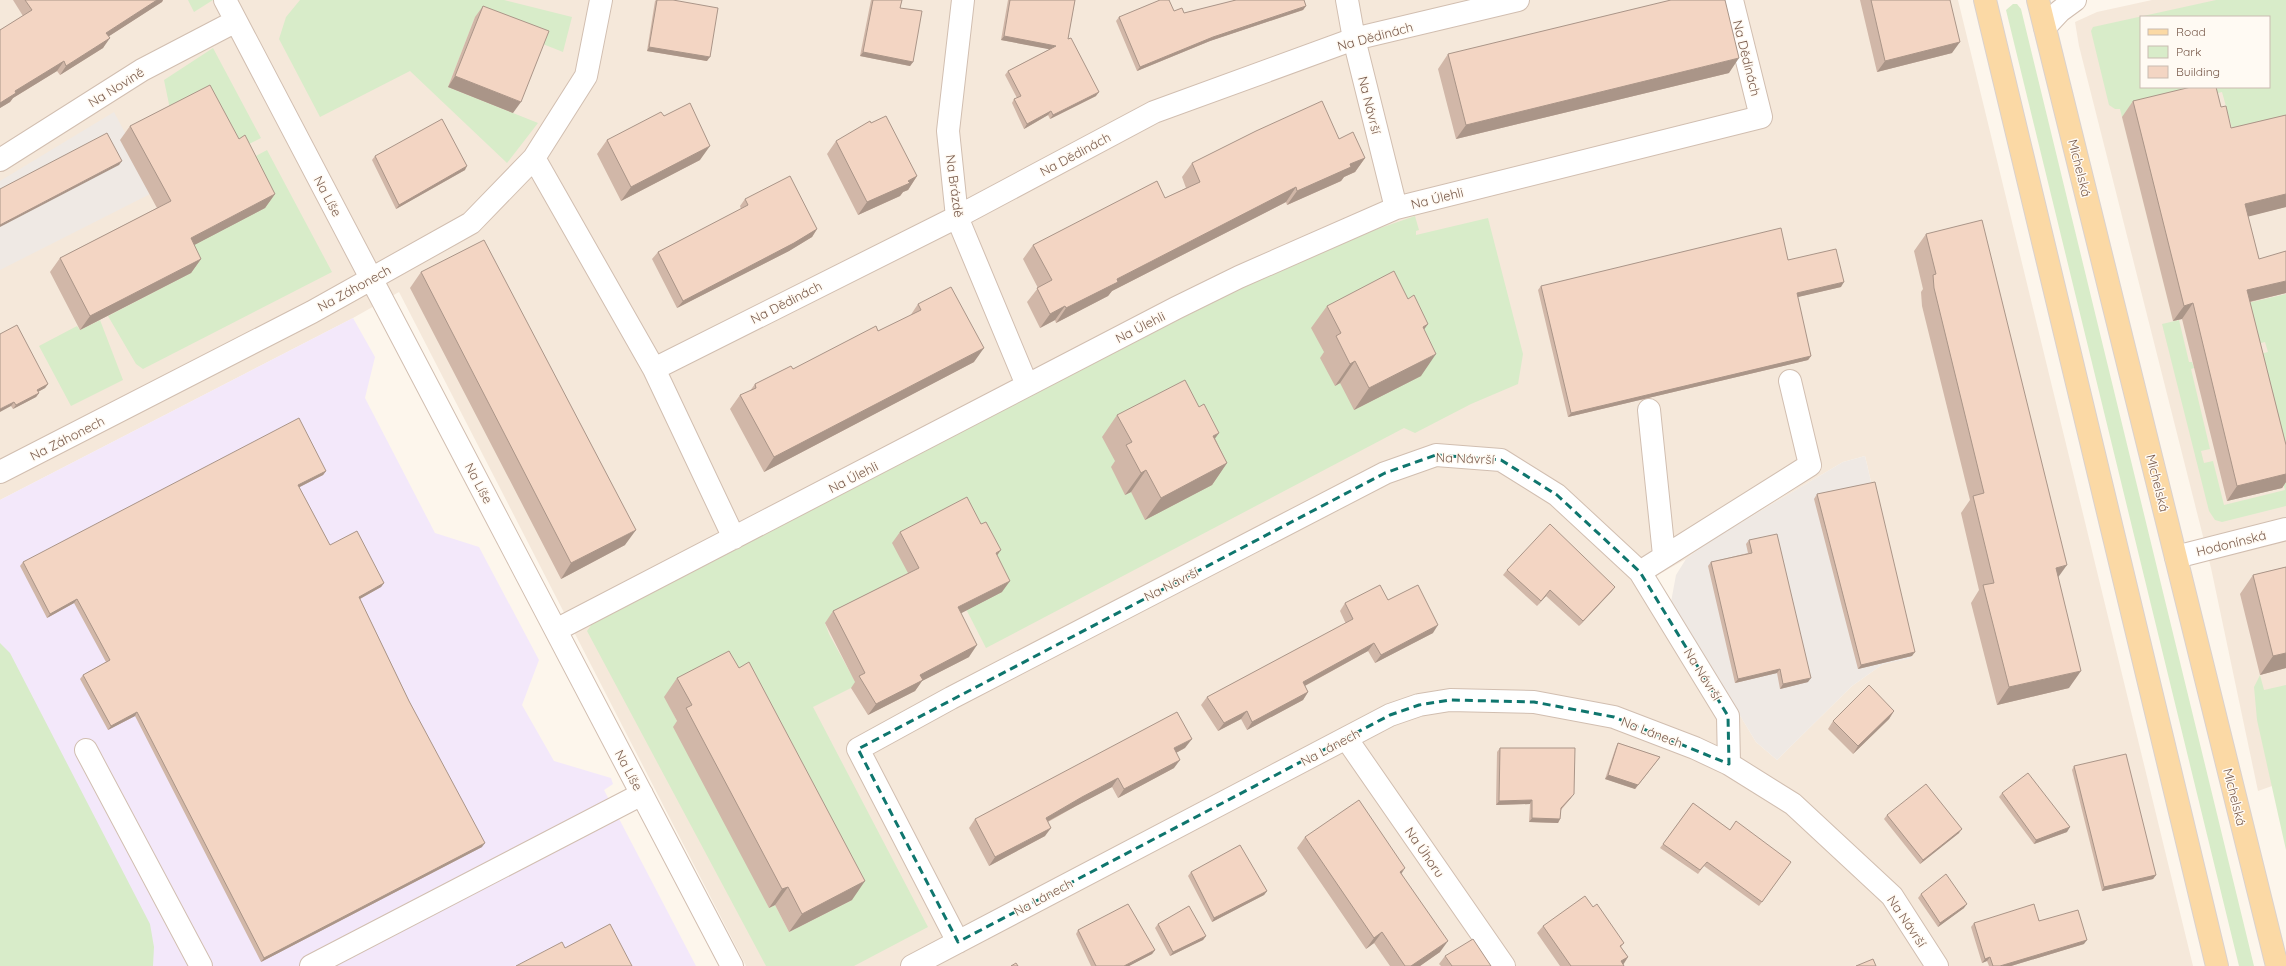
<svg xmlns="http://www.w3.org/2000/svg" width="2286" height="966" font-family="Quicksand,sans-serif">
<rect width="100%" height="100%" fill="#fdf6ec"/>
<!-- residential -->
<path fill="#f5e8da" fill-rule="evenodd" d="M0,0H1958L2193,966H746L399,292L353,318L0,500ZM1865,456L1912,657L1883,664L1852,686L1777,760L1756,742L1656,576L1686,559L1708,542L1843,462Z
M2152,0H2286V781L2258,791L2211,568L2079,46L2075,22L2097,12ZM2141,17H2269V87H2141Z"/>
<!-- industrial -->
<path fill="#efe9e4" d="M114,112L156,191L0,270V181Z
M1865,456L1912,658L1883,664L1852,686L1777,760L1756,742L1671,602L1676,575L1686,559L1708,542L1843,462Z"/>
<!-- education -->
<path fill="#f3e8fa" d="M353,318L375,357L365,398L435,533L479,547L539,660L522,705L554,761L611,778L613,784L604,790L696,966H0V500Z"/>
<!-- green -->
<path fill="#d8ecc9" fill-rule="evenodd" d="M188,0H213L194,12Z
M300,0H504L572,17L563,52L475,17L448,87L538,123L507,163L410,71L320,117L279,39L286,17Z
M2216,0H2286V137L2232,128L2222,92L2122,117L2120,109H2115L2109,105L2091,31L2093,27ZM2141,17H2269V87H2141Z
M2013,4H2017L2021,9L2254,966H2239L2006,10Z
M213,48L261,138L235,151L171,114L164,80Z
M267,150L332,272L143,369L136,364L108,316L190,273L181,252L254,157Z
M1415,216L1419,230L1416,231V235L1488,218L1523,354L1518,384L1471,404L1415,433L1404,428L986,648L966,609L911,579L825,623L829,634L857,685L813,707L928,927L854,966H766L587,631L594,621L1188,312L1331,245ZM665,697L852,900L789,932L775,905L769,908Z
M2286,294V506L2222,522L2215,520L2209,511L2162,324L2179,320L2189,362H2192L2194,368L2191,369L2210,449L2201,451L2204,463L2213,461L2224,505L2285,490L2252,356L2268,352L2265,342L2249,346L2239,305Z
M100,320L123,380L71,406L39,346L77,326L80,330Z
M0,643L10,653L150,924L154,947L153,966H0Z
M2260,675L2264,690L2286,685V850L2257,720L2254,687Z"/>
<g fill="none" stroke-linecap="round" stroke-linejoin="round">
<!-- minor casing -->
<g stroke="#d1beb0" stroke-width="24">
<path id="minor" d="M225,0L732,966
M963,0L948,131L957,217L1027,385
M1347,0L1354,39L1396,208
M2045,27L2060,11L2075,0
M534,158L654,369L734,538
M0,160L142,70L236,21
M654,369L957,217L1154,112L1354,39L1518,0
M1649,410L1664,555
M0,472L312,312L471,223L534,158L586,76L601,0
M2176,557L2286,529
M1640,572L1810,465L1790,381
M556,630L1176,308L1239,277L1396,208L1761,117L1732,0
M1346,738L1504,966
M86,750L201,966
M958,942L858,749L951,698L1385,473L1436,455L1501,460L1557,495L1640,572L1728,716L1729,764
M311,966L642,794
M912,966L1390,715L1419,705L1450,700L1534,702L1614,717L1695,748L1729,764L1793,804L1892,896L1937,966"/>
</g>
<!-- major casing -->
<g stroke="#dad1cd" stroke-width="24">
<path id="major" d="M1985,0L2217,966
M2038,0L2277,966"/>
</g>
<!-- minor -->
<use href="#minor" stroke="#fff" stroke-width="22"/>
<!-- major -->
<use href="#major" stroke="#fbd9a5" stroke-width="22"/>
</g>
<!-- wall -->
<path fill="#d1b7a8" d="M13,0H163L162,2L109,36L103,48L60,75L57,71L13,98L10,102L0,108V30L23,16Z
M656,0H673L707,61L647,51L655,1Z
M871,0H902L900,8L913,62L910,66L860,56Z
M1008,0H1075L1068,39L1096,96L1050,119L1048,115L1024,129L1012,103L1014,99L1017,98L1005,75L1008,71L1050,49L1001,40Z
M1233,0H1304L1306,6L1303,10L1210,41L1137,71L1116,21L1119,17L1174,11L1184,13L1233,1Z
M1860,0H1950L1952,53L1877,72Z
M483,6L513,113L448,87L475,17Z
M1448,54L1729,73L1456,139L1438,69Z
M2133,101L2221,107L2231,128L2286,115V207L2248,216L2259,259L2286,293L2250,302L2286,445V482L2282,488L2227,501L2182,319L2173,321L2122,117Z
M664,116L700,160L621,201L597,154L607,140Z
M130,126L239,139L275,194L265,208L194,245L201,259L191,273L80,330L50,272L60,258L157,208L120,140Z
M1339,139L1365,158L1355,172L1344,177L1341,181L1287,205L1286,202L1112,291L1108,296L1056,323L1055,320L1040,328L1027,302L1038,288L1023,259L1033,245L1165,198L1186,188L1182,177L1192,163Z
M836,141L917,176L908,190L903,192L900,196L858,215L827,154Z
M375,156L465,170L396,209L372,160Z
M745,199L817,229L812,237L789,251L677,308L652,259L658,252L741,209L740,206Z
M1926,234L2058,578L2069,688L1997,705L1971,603L1979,590L1961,513L1970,500L1922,306L1921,292L1923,289L1914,251Z
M1788,260L1841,287L1797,297L1811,356L1808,360L1568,417L1538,290L1541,286Z
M421,272L625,545L561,579L410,288Z
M1408,299L1428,324L1424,329L1421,376L1354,410L1340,383L1335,386L1320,358L1324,352L1311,328L1327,306Z
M918,304L974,362L764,472L730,409L740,395L750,391L755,384L793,369L878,331L910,316Z
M0,334L48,384L45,388L38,392L39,393L36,397L13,409L11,406Z
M1117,415L1215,438L1227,463L1212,485L1145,520L1131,492L1125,495L1111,467L1115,461L1102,437Z
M326,471L323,475L299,487L330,545L384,583L381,587L360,599L409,701L482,847L261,962L135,716L108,730L80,679L83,675L106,662L74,603L47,618L20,566L23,562Z
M1817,494L1912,656L1858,669L1814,499Z
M900,532L997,555L1002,592L961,613L969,657L922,681L915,691L868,715L851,688L855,682L825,623L833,611L908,573L892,543Z
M1749,540L1808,682L1780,689L1777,673L1735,683L1708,566L1711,562L1748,553L1746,544Z
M2286,567V668L2260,675L2240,594L2253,575Z
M1507,570L1615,587L1611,592L1579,626L1546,596L1537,606L1503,575Z
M1388,600L1433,633L1375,663L1368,651L1305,686L1308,692L1303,700L1247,730L1241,719L1218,731L1201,705L1207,697L1346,624L1340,611L1345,603Z
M739,668L852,900L789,932L775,905L769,908L673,727L677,721L664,697L677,678Z
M1894,711L1889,719L1853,754L1828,729L1833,721Z
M1618,743L1660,757L1635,789L1605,779L1616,747Z
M1185,748L1176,753L1174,768L1118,798L1112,787L1076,806L1048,822L1045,836L989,866L969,828L975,819Z
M1500,748L1571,798L1561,810L1560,819L1558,823L1529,822L1530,804L1496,805L1497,752Z
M2074,766L2156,875L2153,879L2102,891L2072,770Z
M2002,793L2067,832L2034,844L1999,797Z
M1693,803L1730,830L1791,862L1759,906L1704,866L1698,874L1660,848Z
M1887,815L1959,833L1920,864L1884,819Z
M1305,837L1402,874L1440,952L1420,966H1390L1374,943L1366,949L1297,848Z
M1191,872L1267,891L1264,895L1212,922L1188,876Z
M1921,894L1964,908L1938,927L1918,898Z
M2039,921L2084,944L2011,966H1989L1987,961L1982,963L1971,927L1974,923Z
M1158,924L1206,936L1203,940L1170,956L1155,928Z
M1543,926L1624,943L1621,947L1628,957L1623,964L1624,966H1560L1537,933Z
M1078,930L1155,950L1152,954L1129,966H1091L1076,934Z
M1445,956L1491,966H1441L1439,964Z"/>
<!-- shaded-wall -->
<path fill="#aa9588" d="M157,0H163L162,2L100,42L106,33Z
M1306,6L1303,10L1210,41L1137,71L1140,67L1213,37Z
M1004,36L1056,46L1053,50L1001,40Z
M110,38L103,48L60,75L66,66Z
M1960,42L1952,53L1877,72L1885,61Z
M649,47L710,57L707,61L647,51Z
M863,52L913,62L910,66L860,56Z
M1739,58L1729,73L1456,139L1466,125Z
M64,61L57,71L13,98L10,102L0,108V103L15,91Z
M455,76L521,102L513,113L448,87Z
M1099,92L1096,96L1050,119L1053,115Z
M1051,111L1048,115L1024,129L1027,124Z
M710,146L700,160L621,201L631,187Z
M1365,158L1355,172L1344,177L1341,181L1287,205L1297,191L1350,164Z
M122,161L119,165L0,227V225Z
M467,166L465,170L396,209L399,205Z
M917,176L908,190L903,192L900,196L858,215L867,202Z
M1296,187L1286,202L1112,291L1108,296L1056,323L1066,308L1117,279Z
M275,194L265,208L181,252L191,238Z
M2286,194V207L2235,220L2245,204Z
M817,229L812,237L789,251L677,308L683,301Z
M201,259L191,273L80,330L90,316Z
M2286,281V293L2236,305L2247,290Z
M1844,282L1841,287L1794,298L1797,293Z
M2193,303L2182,319L2173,321L2184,306Z
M1065,306L1055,320L1040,328L1050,314Z
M1428,324L1412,346L1423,327Z
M984,348L974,362L764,472L774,457Z
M1436,354L1421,376L1354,410L1369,388Z
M1811,356L1808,360L1568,417L1571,413Z
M1355,361L1340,383L1335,386L1350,364Z
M48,384L45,388L34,394L37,390Z
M39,393L36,397L13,409L16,405Z
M14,402L11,406L0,412V409Z
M1219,433L1203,455L1213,436Z
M1227,463L1212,485L1145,520L1161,498Z
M1146,470L1131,492L1125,495L1141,473Z
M326,471L323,475L296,489L298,485Z
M2286,474V482L2282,488L2227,501L2237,486Z
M636,530L625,545L561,579L571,563Z
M1001,550L993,561L996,553Z
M2067,565L2054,583L2056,568Z
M1010,581L1002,592L950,619L958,607Z
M384,583L381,587L356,601L359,597Z
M1615,587L1611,592L1579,626L1583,621Z
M1550,590L1546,596L1537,606L1541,601Z
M77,599L74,603L47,618L50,614Z
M1438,625L1433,633L1375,663L1381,655Z
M1374,643L1368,651L1297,690L1303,682Z
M977,645L969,657L922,681L915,691L868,715L876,704L920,675Z
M1915,652L1912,656L1858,669L1861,665Z
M2286,653V668L2260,675L2273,656Z
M1780,669L1777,673L1735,683L1738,679Z
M2081,671L2069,688L1997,705L2009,687Z
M1811,678L1808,682L1780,689L1783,684Z
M1308,692L1303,700L1247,730L1252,722Z
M1247,711L1241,719L1218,731L1224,723Z
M1894,711L1889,719L1853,754L1858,746Z
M137,712L135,716L108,730L111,726Z
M1192,739L1185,748L1168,757L1174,748Z
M1660,757L1635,789L1605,779L1608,775Z
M1180,760L1174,768L1118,798L1124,789Z
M1118,778L1112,787L1076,806L1039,826L1046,818L1082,797Z
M1574,794L1571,798L1558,812L1561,808Z
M1532,800L1530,804L1496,805L1499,801Z
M1532,818L1560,819L1558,823L1529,822Z
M2070,827L2067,832L2034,844L2036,840Z
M1051,828L1045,836L989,866L995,857Z
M1962,829L1959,833L1920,864L1923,860Z
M485,843L482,847L261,962L264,958Z
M1405,868L1398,879L1400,872Z
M2156,875L2153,879L2102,891L2104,887Z
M865,881L852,900L789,932L802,914Z
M788,887L775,905L769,908L782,889Z
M1267,891L1264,895L1212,922L1214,918Z
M1967,904L1964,908L1938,927L1940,923Z
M1382,932L1374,943L1366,949L1374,938Z
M1206,936L1203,940L1170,956L1173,952Z
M2087,940L2084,944L2011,966H2000Z
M1448,941L1440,952L1420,966H1411Z
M1155,950L1152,954L1129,966H1124Z
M1628,957L1623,965L1621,961Z
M1990,957L1987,961L1982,963L1985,959Z"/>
<!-- building -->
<path fill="#f3d5c3" stroke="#aa9588" d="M25,0H157L106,33L110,38L66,66L64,61L15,91L16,93L0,103V30L32,10Z
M657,0H673L718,8L710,57L649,47Z
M873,0H902L900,8L922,11L913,62L863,52Z
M1010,0H1075L1068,39L1071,38L1099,92L1053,115L1051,111L1027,124L1014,99L1021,96L1008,71L1056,46L1004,36Z
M1160,0H1169L1174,11L1182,8L1184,13L1236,0H1304L1306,6L1213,37L1140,67L1119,17Z
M1671,0H1725L1739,58L1466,125L1448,54Z
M1871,0H1950L1960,42L1885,61Z
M483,6L549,31L521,102L455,76Z
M210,85L239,139L245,135L275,194L191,238L201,259L90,316L60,258L171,201L130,126Z
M2191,87H2216L2221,107L2226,106L2231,128L2286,115V194L2245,204L2259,259L2286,251V281L2247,290L2286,445V474L2237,486L2193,303L2184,306L2133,101Z
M1322,101L1339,139L1353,132L1365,158L1350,164L1351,167L1297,191L1296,187L1117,279L1118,282L1066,308L1065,306L1050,314L1037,288L1052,280L1033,245L1157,181L1165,198L1200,182L1192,163L1256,131Z
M690,103L710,146L631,187L607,140L661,112L664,116Z
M886,116L917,176L908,181L910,183L867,202L836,141L870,121L871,123Z
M442,119L467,166L399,205L375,156Z
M107,133L122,161L0,225V189Z
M790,176L817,229L794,243L683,301L658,252L748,205L745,199Z
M1982,220L2067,565L2056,568L2081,671L2009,687L1983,585L1994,583L1973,496L1984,493L1934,288L1933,275L1936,274L1926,234Z
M1781,228L1788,260L1836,249L1844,282L1797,293L1811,356L1571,413L1541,286Z
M484,240L636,530L571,563L421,272Z
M1394,271L1408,299L1414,295L1428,324L1423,327L1436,354L1369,388L1355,361L1350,364L1336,336L1341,333L1327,306Z
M951,287L984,348L774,457L740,395L756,388L755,384L791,366L793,369L876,326L878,331L921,310L918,304Z
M17,325L48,384L37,390L39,393L16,405L14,402L0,409V334Z
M1185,380L1199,407L1204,404L1219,433L1213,436L1227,463L1161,498L1146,470L1141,473L1126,445L1132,442L1117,415Z
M299,418L326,471L298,485L330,545L357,531L384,583L359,597L409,701L485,843L264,958L137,712L111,726L83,675L110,660L77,599L50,614L23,562Z
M1875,482L1915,652L1861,665L1817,494Z
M967,497L981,524L986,522L1001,550L996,553L1010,581L958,607L977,645L920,675L923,680L876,704L859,676L865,673L833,611L919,568L900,532Z
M1550,524L1615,587L1583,621L1550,590L1541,601L1507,570Z
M1777,534L1811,678L1783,684L1780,669L1738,679L1711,562L1752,553L1749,540Z
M2286,567V653L2273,656L2253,575Z
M1380,585L1388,600L1418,585L1438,625L1381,655L1374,643L1303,682L1308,692L1252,722L1247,711L1224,723L1207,697L1353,619L1345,603Z
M729,651L739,668L749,662L865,881L802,914L788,887L782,889L686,708L692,705L677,678Z
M1869,685L1894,711L1858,746L1833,721Z
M1177,712L1192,739L1174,748L1180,760L1124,789L1118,778L1082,797L1046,818L1051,828L995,857L975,819Z
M1618,743L1660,757L1638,785L1608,775Z
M1500,748H1575L1574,794L1561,808L1560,819L1532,818V800L1499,801Z
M2126,754L2156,875L2104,887L2074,766Z
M2028,773L2070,827L2036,840L2002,793Z
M1926,784L1962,829L1923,860L1887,815Z
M1359,800L1405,868L1400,872L1448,941L1411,966H1405L1382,932L1374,938L1305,837Z
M1693,803L1730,830L1736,821L1791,862L1762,902L1707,862L1700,870L1663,844Z
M1240,845L1267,891L1214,918L1191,872Z
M1946,874L1967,904L1940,923L1921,894Z
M1585,896L1593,907L1597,904L1624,943L1620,946L1628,957L1621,961L1624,966H1571L1543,926Z
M1128,904L1155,950L1124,966H1096L1078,930Z
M2034,904L2039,921L2078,910L2087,940L2000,966H1993L1990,957L1985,959L1974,923Z
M1189,906L1206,936L1173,952L1158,924Z
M610,924L632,966H516L562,942L565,948Z
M1473,939L1491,966H1452L1445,956Z
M1873,959L1876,966H1856Z
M1016,963L1018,966H1011Z"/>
<!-- marked area -->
<path fill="none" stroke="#0f766e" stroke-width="3" stroke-dasharray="8 5" stroke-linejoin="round" d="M1436,455L1501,460L1557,495L1640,572L1728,716L1729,764L1614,717L1534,702L1450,700L1419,705L1390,715L958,942L858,749L1385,473Z"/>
<g text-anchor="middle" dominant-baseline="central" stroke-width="3" stroke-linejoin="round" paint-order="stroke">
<!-- street labels -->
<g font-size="13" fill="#7a5c4d" stroke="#fffaf3">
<text transform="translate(1375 36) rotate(-15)">Na Dědinách</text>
<text transform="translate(1747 58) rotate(76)">Na Dědinách</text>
<text transform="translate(116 87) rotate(-32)">Na Novině</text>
<text transform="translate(1370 105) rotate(76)">Na Návrší</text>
<text transform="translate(1075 154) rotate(-28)">Na Dědinách</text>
<text transform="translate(2080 168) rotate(76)">Michelská</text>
<text transform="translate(955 186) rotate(82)">Na Brázdě</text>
<text transform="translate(328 196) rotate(62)">Na Líše</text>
<text transform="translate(1437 198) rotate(-14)">Na Úlehli</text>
<text transform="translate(354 288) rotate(-29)">Na Záhonech</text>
<text transform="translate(786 302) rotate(-27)">Na Dědinách</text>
<text transform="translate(1140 327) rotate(-27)">Na Úlehli</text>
<text transform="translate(67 438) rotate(-27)">Na Záhonech</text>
<text transform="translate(1465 458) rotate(2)">Na Návrší</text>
<text transform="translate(853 477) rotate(-27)">Na Úlehli</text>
<text transform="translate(479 483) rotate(62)">Na Líše</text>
<text transform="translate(2158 483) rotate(76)">Michelská</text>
<text transform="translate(2231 543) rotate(-14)">Hodonínská</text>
<text transform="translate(1171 584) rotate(-27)">Na Návrší</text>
<text transform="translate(1703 674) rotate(58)">Na Návrší</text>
<text transform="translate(1652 732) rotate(21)">Na Lánech</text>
<text transform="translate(1330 747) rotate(-28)">Na Lánech</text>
<text transform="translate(629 770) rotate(62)">Na Líše</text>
<text transform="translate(2235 797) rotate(76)">Michelská</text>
<text transform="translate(1425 852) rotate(55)">Na Úhoru</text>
<text transform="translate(1043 897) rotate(-28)">Na Lánech</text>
<text transform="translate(1907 921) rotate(56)">Na Návrší</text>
</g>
</g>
<!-- legend -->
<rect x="2140" y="16" width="130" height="72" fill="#fffaf3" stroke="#cabbb1"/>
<rect x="2148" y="29" width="20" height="6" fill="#fbd9a5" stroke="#cabbb1"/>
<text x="2176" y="36" font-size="12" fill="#7a5c4d">Road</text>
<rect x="2148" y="46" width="20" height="12" fill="#d8ecc9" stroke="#cabbb1"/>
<text x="2176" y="56" font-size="12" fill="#7a5c4d">Park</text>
<rect x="2148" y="66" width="20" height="12" fill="#f3d5c3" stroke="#cabbb1"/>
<text x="2176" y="76" font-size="12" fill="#7a5c4d">Building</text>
</svg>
